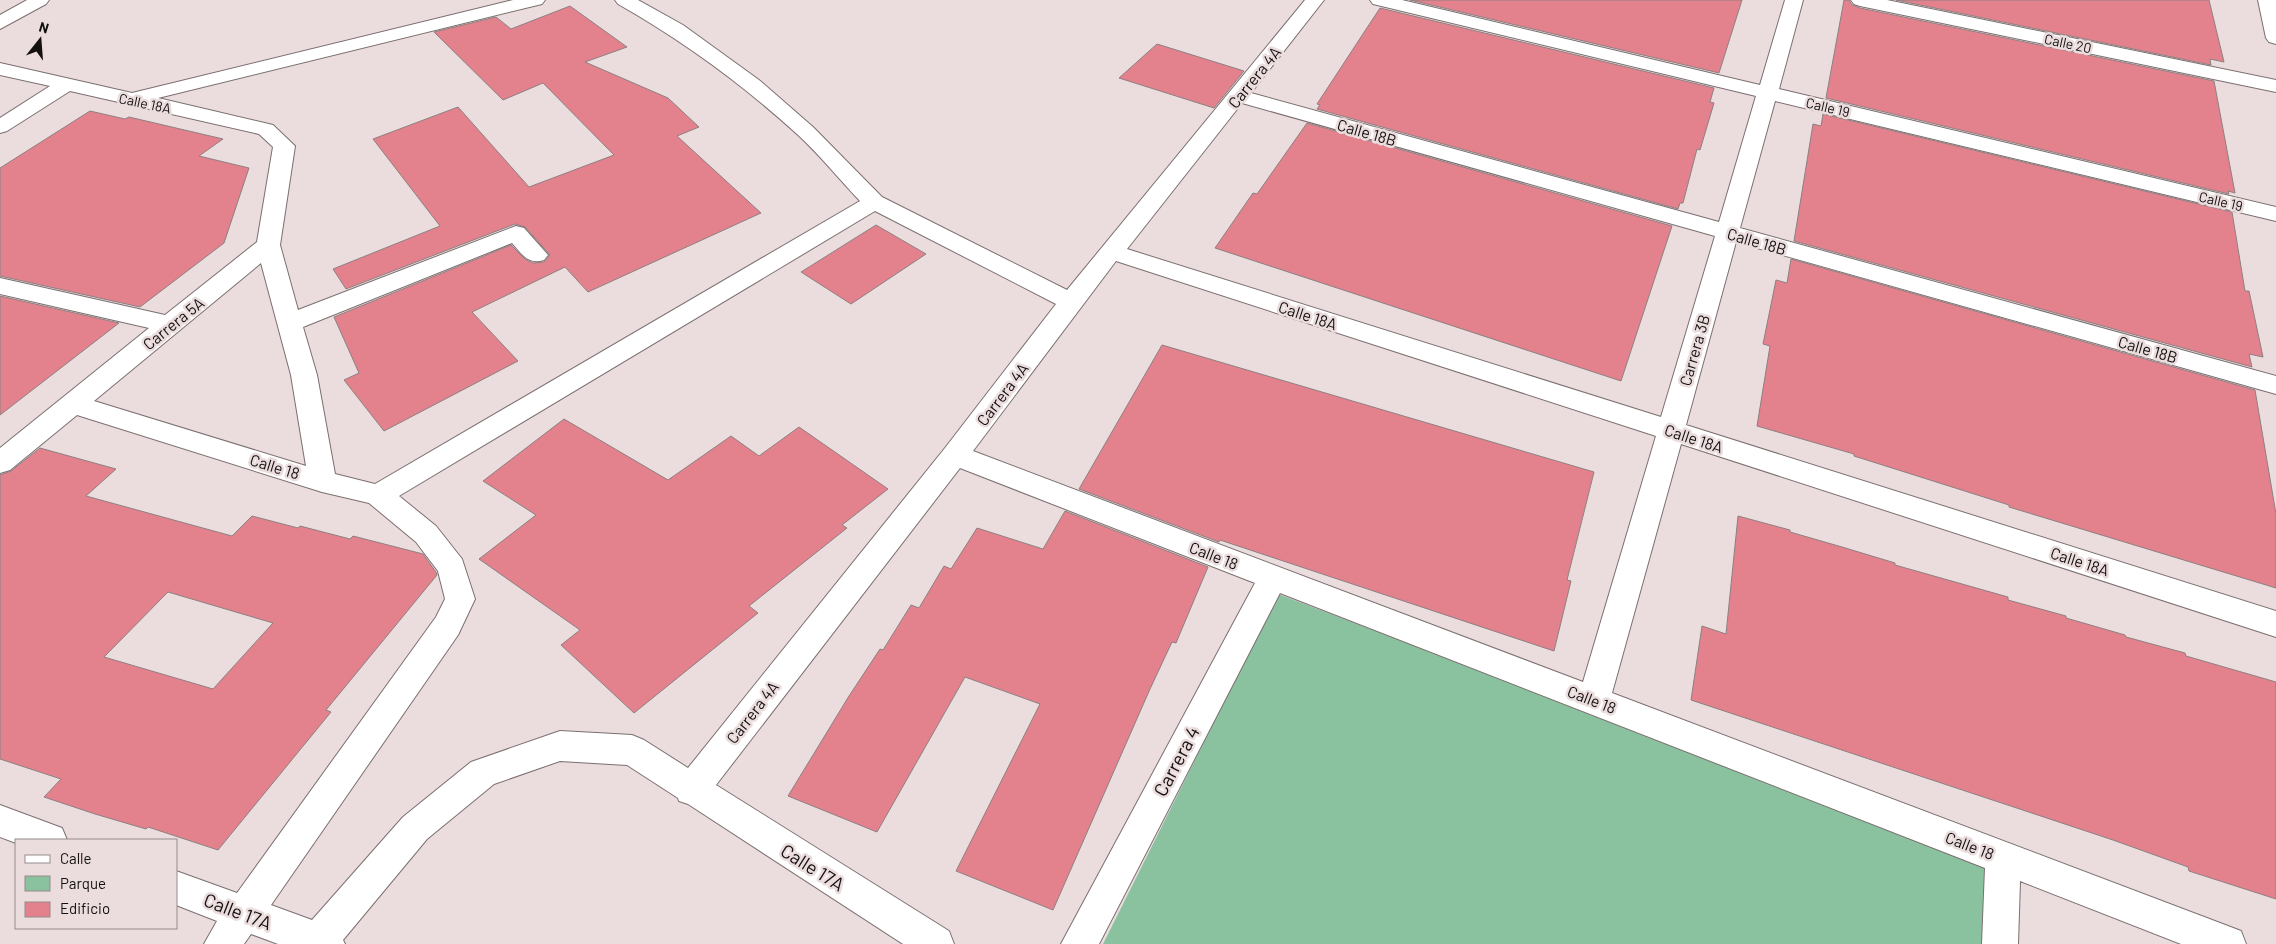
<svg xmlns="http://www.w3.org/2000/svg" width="2276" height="944" font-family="Barlow,sans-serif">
<rect width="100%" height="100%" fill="#ebddde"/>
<!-- green -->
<path fill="#8ac19e" d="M1278,594L1988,863L1985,944H1103Z"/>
<!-- building -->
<path fill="#e3818d" stroke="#8d8081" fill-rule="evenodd" d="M1410,0H1742L1719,73Z
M1844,0H1849L1852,5L1860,8L2214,81L2235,193L2228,191L2229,194L1826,98Z
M1896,0H2209L2224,62L2210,59L2211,65Z
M570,6L627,47L585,62L668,98L699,127L677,136L761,213L588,292L565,267L472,312L518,361L384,431L344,380L359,373L334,317L511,245L525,259L533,263L544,262L550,255L525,227L515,224L346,289L333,269L440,226L373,139L458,107L529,187L614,155L543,83L503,100L434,32L496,17L511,29Z
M1380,8L1714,88L1710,102L1714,103L1700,150L1697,149L1683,203H1680L1678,209L1317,109L1320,105L1317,104Z
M1157,44L1244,71L1214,108L1119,78Z
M90,111L125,119L129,117L223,139L199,156L249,168L224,243L140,307L0,276V168Z
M1823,114L2232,212L2245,291H2249L2263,357L2249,354L2252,367L1794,241L1813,124L1821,126Z
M1307,123L1672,226L1621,381L1215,248L1253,193L1257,194Z
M876,225L926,254L851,304L801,272Z
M1791,259L2255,390L2276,514V588L2009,507V505L1854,456V454L1757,426L1770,346L1763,344L1776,280L1787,283Z
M0,296L119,323L0,415Z
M1162,345L1594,472L1567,580L1571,581L1554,651L1220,540L1219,542L1079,489Z
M564,419L668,480L731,436L759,456L799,427L888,489L842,525L847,528L749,606L758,613L634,713L561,645L580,630L479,559L536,515L483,481Z
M40,448L116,469L86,496L232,536L252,516L298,528L300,526L350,539L353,536L423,554L436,572L437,575L326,710L331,712L218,850L148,827L146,829L95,814L44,797L61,779L0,759V475L11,471ZM168,592L273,623L213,689L104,657Z
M1065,511L1208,567L1176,643L1172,642L1150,689L1053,910L956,871L1040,704L965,677L877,832L788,796L849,696L880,649L883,650L911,605L919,608L944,566L951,569L977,528L1043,549Z
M1738,516L1790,530V532L1842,547L1895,563V565L2008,597V600L2066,616V618L2125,635L2126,637L2185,653L2186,656L2276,682V899L2189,871L2188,867L2113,840L1691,700L1702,626L1726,634Z"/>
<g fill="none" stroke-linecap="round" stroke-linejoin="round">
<!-- minor casing -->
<g stroke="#7c6f70" stroke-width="2">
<path id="minor" d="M27,0H49L46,4L0,29V15Z
M513,0H545L542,4L158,98L273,125L295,146L280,245L298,310L516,226L524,228L548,255L544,260C528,265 522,254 512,243L303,327L317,375L335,474L375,484L860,201C839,179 819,154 797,134C742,84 683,41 618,4L615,0H638L683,25L759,80L813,127L882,197L1067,290L1305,0H1324L1251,93L1719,222L1756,96L1373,4L1370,0H1402L1760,85L1785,0H1803L1779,89L2276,207V221L1775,101L1740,228L2276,376V394L1736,242L1686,425L2276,611V637L1681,444L1612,693L2228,926L2241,931L2246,944H2181L2020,881L2018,944H1982L1985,868L1280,593L1099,944H1061L1255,583L960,468L716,785L949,931L954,944H903L688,804L679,801L678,798L627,765L560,761L494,784L427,839L343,940L345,944H278L251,934L244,944H204L217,921L176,905V871L237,893L436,617L445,599L438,571L416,542L369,503L322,492L77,415L10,470L0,473V448L149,328L0,294V278L165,315L257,242L273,147L259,134L70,91L7,131L0,133V118L50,86L0,75V63L132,93ZM1242,103L1715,236L1661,417L1127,249ZM875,211L1056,304L945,448L688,768L644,740L632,735L560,731L471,762L403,817L312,920L271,905L458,635L475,599L462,559L436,526L399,496ZM1116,261L1656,436L1583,682L973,451ZM261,263L291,375L306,466L94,401Z
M1851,0H1887L2276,80V92L1860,6L1854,4Z
M2258,0H2276V44L2269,42L2266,38Z
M0,805L62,828L67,840H16V843L0,837Z"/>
</g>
<!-- minor -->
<use href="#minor" fill="#fff" fill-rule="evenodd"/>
</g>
<g text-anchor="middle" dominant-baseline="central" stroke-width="5" stroke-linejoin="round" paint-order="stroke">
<!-- far-street labels -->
<g font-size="14" fill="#141010" stroke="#ebddde">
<text transform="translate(2068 43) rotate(12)">Calle 20</text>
<text transform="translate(145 103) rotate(12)">Calle 18A</text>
<text transform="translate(1828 107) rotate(13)">Calle 19</text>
<text transform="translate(2221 201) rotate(13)">Calle 19</text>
</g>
<!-- street labels -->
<g font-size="16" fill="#141010" stroke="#ebddde">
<text transform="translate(1254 77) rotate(-51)">Carrera 4A</text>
<text transform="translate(1367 132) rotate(16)">Calle 18B</text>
<text transform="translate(1757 241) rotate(16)">Calle 18B</text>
<text transform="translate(1308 315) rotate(18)">Calle 18A</text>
<text transform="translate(173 323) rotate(-39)">Carrera 5A</text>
<text transform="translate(2148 349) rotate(16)">Calle 18B</text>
<text transform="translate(1694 350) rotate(-74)">Carrera 3B</text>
<text transform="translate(1002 394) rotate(-53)">Carrera 4A</text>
<text transform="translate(1694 438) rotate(18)">Calle 18A</text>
<text transform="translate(275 466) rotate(17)">Calle 18</text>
<text transform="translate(1214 555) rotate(21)">Calle 18</text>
<text transform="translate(2080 561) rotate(18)">Calle 18A</text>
<text transform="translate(1592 699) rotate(21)">Calle 18</text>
<text transform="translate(752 712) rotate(-52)">Carrera 4A</text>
<text transform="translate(1970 845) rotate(21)">Calle 18</text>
</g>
<!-- near-street labels -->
<g font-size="19" fill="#141010" stroke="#ebddde">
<text transform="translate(1176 761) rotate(-62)">Carrera 4</text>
<text transform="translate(813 867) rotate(32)">Calle 17A</text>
<text transform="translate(238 911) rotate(21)">Calle 17A</text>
</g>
</g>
<!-- legend -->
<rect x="15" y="839" width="162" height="90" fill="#ebddde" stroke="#958b8c"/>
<rect x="25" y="855" width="25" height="8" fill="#ffffff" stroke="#958b8c"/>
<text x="60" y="864" font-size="15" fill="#141010">Calle</text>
<rect x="25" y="876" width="25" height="15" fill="#8ac19e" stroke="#958b8c"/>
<text x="60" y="889" font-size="15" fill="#141010">Parque</text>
<rect x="25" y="902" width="25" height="15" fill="#e3818d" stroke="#958b8c"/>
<text x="60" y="914" font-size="15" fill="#141010">Edificio</text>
<!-- north arrow -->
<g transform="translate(40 40) rotate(17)" stroke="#ebddde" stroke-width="4" paint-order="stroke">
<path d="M0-4L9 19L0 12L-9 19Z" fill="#141010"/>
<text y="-8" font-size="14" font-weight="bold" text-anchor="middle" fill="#141010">N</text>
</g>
</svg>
